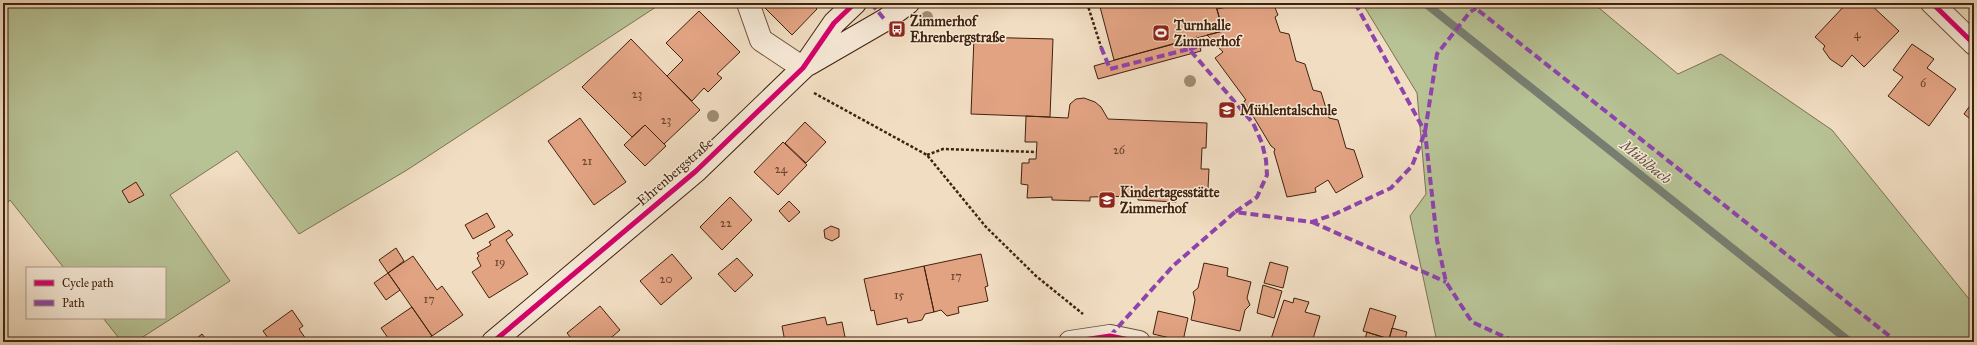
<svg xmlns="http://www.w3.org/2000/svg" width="1977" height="345" font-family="'IM FELL Great Primer',serif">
<rect width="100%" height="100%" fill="#f1ddc2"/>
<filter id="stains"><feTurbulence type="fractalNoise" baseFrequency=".005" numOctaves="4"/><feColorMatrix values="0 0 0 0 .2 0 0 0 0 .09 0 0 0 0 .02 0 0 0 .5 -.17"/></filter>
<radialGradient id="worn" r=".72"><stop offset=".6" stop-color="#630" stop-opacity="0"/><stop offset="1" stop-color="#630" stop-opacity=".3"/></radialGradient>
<!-- green -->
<path fill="#b7c295" stroke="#7c7251" d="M3,3H662L407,170L299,234L237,151L170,195L230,281L135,342H122L103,318H165V268H64L10,200L3,208Z
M1362,3H1593L1678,74L1721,54L1832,130L1974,305V342H1437L1410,216L1426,194L1417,93Z"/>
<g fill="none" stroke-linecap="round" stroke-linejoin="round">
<!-- stream -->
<path stroke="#777e71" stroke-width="8" d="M1425,3L1850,342"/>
</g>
<!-- building -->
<path fill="#e2a383" stroke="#41220d" d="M762,3H811L817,9L792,35L761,4Z
M1099,3H1215L1223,31L1114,60Z
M1235,3H1273L1278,15L1275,17L1280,32L1289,34L1296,61L1305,64L1313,90L1321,92L1329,118L1338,120L1346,148L1354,150L1363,177L1336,193L1328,180L1315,188L1316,192L1287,197L1274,152L1275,149L1271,146L1244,101L1246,100L1215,58L1223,52L1207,35L1223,31L1217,9L1232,6Z
M1847,3H1869L1899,31L1864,67L1852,55L1842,67L1830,59L1823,49L1825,46L1815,37Z
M699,11L740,52L717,74L722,78L708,92L704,88L692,101L667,76L683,60L666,43Z
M974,37L1053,39L1050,117L971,114Z
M1197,37L1201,51L1098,79L1094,66Z
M631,39L700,110L664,144L645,125L632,137L582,87Z
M1912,44L1934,59L1927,68L1956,89L1929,126L1888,96L1903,77L1893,70Z
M1084,98L1095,102L1101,107L1108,119L1207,123L1206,148H1202L1201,169H1209L1208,188H1201V197L1177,196L1176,202L1138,200V196L1090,197V201L1052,200V197L1027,198L1028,185L1021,184L1022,163H1029V159H1036L1037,142H1025L1026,116L1068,118L1070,104L1076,99Z
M1974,100V122L1964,114Z
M580,118L626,182L594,205L548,141Z
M805,122L826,142L806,163L785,143Z
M645,125L666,146L645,166L624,145Z
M783,142L807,165L778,195L754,172Z
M136,182L144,195L129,203L122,191Z
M730,197L752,220L722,250L700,227Z
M789,201L800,212L789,222L779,211Z
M487,213L495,227L473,239L465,225Z
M831,226L839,229V237L832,241L825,238L824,230Z
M509,230L513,235L506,240L528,274L489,298L472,272L481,266L477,258L479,256L477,253L491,245L489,242Z
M396,248L404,261L388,273L379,260Z
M672,254L692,278L661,305L640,281Z
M981,254L988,286L985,287L988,301L958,307L959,313L947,316L941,310L934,312L924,266Z
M413,256L437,290L442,286L463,315L432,336L388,273Z
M737,258L753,275L735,292L718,274Z
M1270,262L1288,267L1283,288L1264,283Z
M1204,263L1228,268L1227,276L1251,282L1247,298L1250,305L1245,310L1240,331L1191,320L1195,300L1193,292L1198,288Z
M924,266L934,312L925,314L922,320L908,323L907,318L877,325L874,310L871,311L864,279Z
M388,273L400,290L386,300L374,283Z
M1263,285L1282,291L1274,318L1257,313Z
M1294,298L1309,302L1305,312L1320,316L1312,342H1280L1271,339L1284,300L1293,303Z
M600,306L620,330L606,342H574L567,333Z
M412,307L432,336L424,342H391L381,328Z
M1370,308L1396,316L1389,339L1363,331Z
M292,310L303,326L299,329L308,342H271L263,331Z
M1158,311L1188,318L1183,341L1153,334Z
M825,317L827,325L842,322L846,342H785L782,326Z
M1392,328L1407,332L1404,342H1360H1364L1367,332L1389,339Z
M202,334L208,342H192Z"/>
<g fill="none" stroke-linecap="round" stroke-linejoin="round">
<!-- street casing -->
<g stroke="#6d513a" stroke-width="24">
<path id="street" d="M748,3L761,40L803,68
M1932,3L1974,44
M1070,342L1110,336L1139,342"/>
</g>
<!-- secondary casing -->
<g stroke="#41220d" stroke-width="24">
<path id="secondary" d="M809,64L885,20L908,3
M493,342L696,171L803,68L834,23L855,3"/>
</g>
<!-- path -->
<path stroke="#41220d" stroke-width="2.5" stroke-dasharray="3 2" stroke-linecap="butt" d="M1087,3L1101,47
M814,93L927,155L986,227L1036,276L1083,314
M927,155L943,149L1036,152"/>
<!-- street -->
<use href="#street" stroke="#f6e9d7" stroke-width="22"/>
<!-- secondary -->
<use href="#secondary" stroke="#f6e9d7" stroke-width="22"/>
<!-- quiet -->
<path stroke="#8e44ad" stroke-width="4" stroke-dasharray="8 4" stroke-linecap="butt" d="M871,3L885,20
M1355,3L1425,132L1437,240L1446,282L1472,322L1516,342
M1469,3L1897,342
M1101,47L1110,69L1189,49L1253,123L1262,143L1266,160L1267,175L1257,197L1235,212
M1189,49L1214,43
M1312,222L1446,282
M1110,336L1173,266L1235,212L1312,222L1335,214L1391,188L1412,166L1425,132L1437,54L1470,12L1476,8"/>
<!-- cycleway casing -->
<g stroke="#f6e9d7" stroke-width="8">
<path id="cycleway" d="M1932,3L1974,44
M493,342L696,171L803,68L834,23L855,3
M1070,342L1110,336L1139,342"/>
</g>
<!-- cycleway -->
<use href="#cycleway" stroke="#d6006c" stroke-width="5"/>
</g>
<!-- trees -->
<g fill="#a08c71">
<circle cx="927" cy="17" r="6"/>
<circle cx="1190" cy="81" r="6"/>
<circle cx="713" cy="116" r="6"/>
</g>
<!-- icons -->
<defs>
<g id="bus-square" transform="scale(0.9)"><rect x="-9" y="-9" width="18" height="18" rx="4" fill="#8f2418" stroke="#f6e9d7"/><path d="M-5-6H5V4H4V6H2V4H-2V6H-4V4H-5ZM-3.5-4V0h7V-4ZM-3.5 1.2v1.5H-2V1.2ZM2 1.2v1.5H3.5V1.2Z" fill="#fff"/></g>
<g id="stadium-square" transform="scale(0.9)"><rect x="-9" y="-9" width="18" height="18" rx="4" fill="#8f2418" stroke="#f6e9d7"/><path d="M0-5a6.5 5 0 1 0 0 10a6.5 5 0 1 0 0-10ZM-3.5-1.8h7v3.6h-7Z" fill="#fff"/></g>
<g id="school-square" transform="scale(0.9)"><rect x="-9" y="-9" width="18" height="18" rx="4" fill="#8f2418" stroke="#f6e9d7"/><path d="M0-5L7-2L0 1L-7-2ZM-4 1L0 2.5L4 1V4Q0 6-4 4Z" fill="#fff"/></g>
</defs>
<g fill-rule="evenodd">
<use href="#bus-square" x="897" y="29"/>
<use href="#stadium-square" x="1161" y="33"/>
<use href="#school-square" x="1227" y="110"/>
<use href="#school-square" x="1107" y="200"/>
</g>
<g text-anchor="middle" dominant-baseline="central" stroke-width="3" stroke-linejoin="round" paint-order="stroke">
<!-- number labels -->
<g font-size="12" fill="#69422a">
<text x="1857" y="34">4</text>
<text x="1923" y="83">6</text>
<text x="637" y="94">23</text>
<text x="666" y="120">23</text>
<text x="1119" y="150">26</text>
<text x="587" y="161">21</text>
<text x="781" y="169">24</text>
<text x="726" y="223">22</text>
<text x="500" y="262">19</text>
<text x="956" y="276">17</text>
<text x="666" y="279">20</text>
<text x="899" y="295">15</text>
<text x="429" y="299">17</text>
</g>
<!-- poi labels -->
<g font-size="14" font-weight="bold" fill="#41220d" stroke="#f6e9d7" text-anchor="start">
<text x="910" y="21">Zimmerhof<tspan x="910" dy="16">Ehrenbergstraße</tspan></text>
<text x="1174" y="25">Turnhalle<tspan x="1174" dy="16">Zimmerhof</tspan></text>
<text x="1240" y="110">Mühlentalschule</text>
<text x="1120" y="192">Kindertagesstätte<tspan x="1120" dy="16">Zimmerhof</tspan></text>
</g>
<!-- street labels -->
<g font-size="14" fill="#41220d" stroke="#f6e9d7">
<text transform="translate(675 172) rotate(-41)">Ehrenbergstraße</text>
</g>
<!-- water labels -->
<g font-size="15" font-style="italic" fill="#5c503f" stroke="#f6e9d7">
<text transform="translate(1646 162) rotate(39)">Mühlbach</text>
</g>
</g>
<!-- margin -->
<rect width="1977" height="345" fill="none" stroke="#f1ddc2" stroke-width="16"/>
<rect x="4" y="4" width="1969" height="337" fill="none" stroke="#41220d" stroke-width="2"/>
<rect x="8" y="8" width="1961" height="329" fill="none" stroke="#41220d"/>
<!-- legend -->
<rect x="26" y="267" width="140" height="52" fill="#f6e9d7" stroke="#ae9986"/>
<rect x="34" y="280" width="20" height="6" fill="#d6006c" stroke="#ae9986"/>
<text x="62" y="287" font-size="12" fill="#41220d">Cycle path</text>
<rect x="34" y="300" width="20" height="6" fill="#8e44ad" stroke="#ae9986"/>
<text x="62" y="307" font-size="12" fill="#41220d">Path</text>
<rect width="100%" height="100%" filter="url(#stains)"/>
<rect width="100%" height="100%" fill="url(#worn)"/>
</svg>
